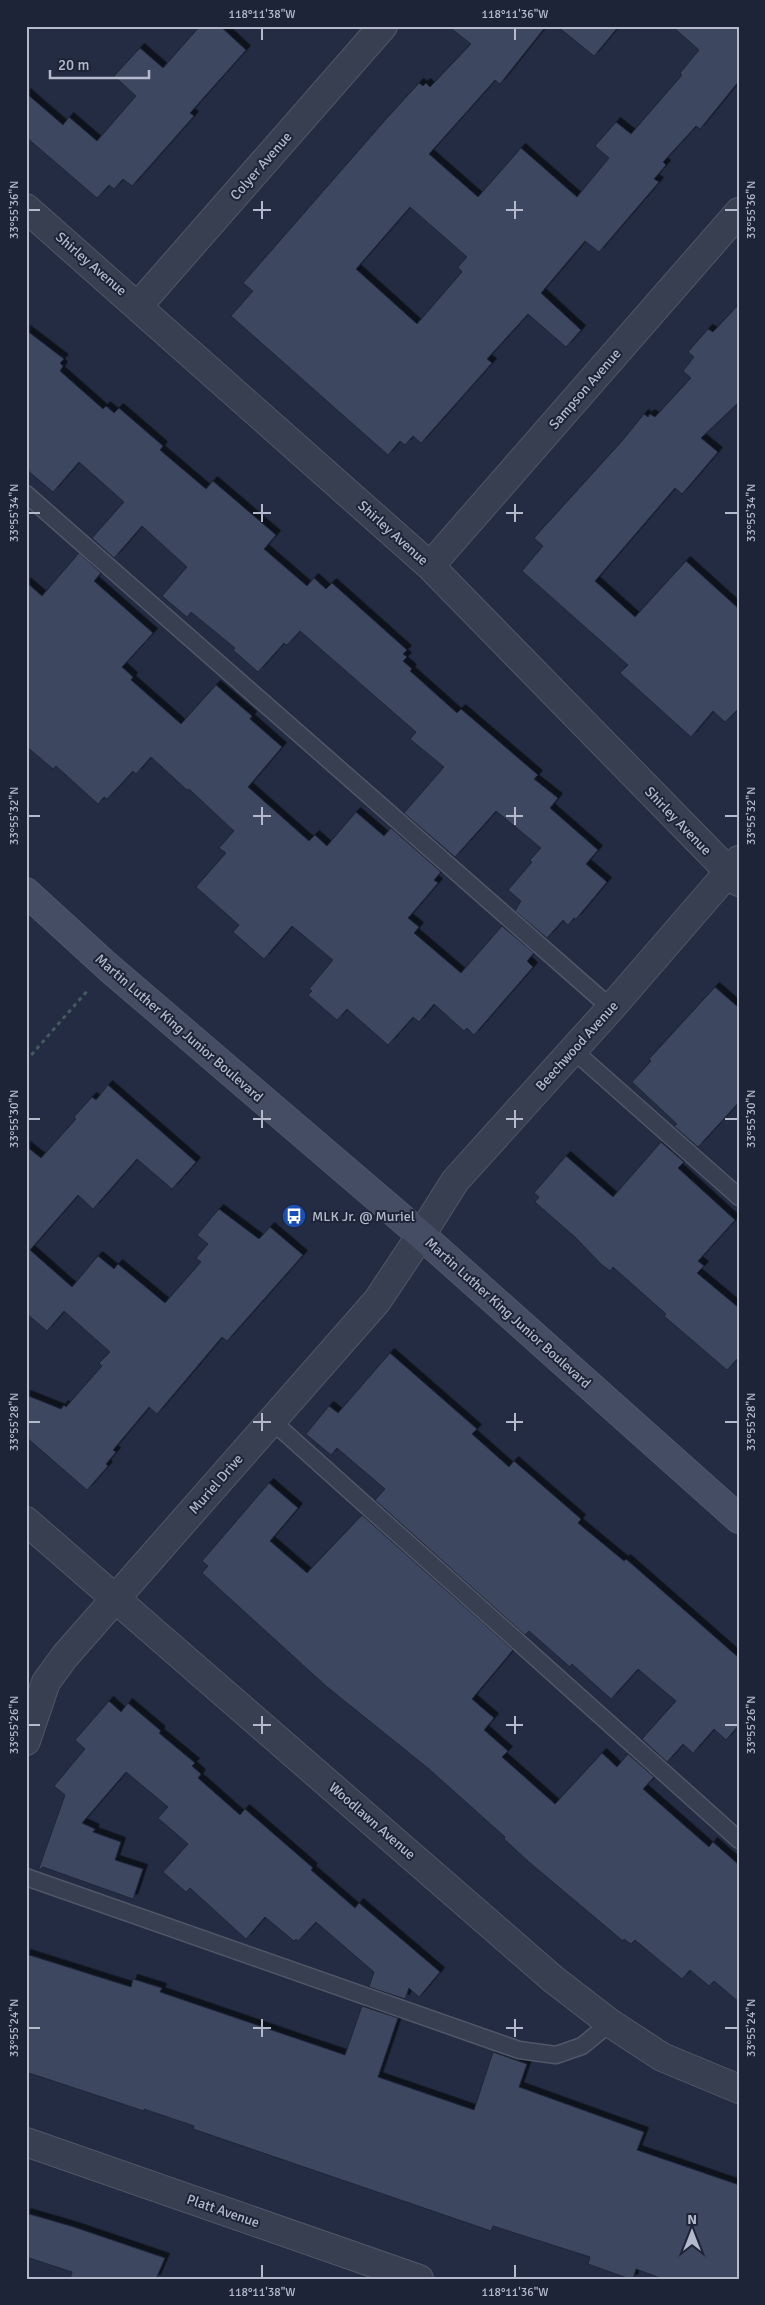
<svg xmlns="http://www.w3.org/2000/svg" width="765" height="2305" font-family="Signika,sans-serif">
<defs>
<filter id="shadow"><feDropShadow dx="4.5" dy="-4.5" stdDeviation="0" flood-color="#0009"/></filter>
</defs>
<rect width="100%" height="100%" fill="#232c42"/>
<!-- building -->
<path fill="#3d4760" stroke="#1f2639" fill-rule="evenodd" filter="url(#shadow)" d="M200,26H220L246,50L190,113L194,116L132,186L123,179L114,189L109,185L97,198L26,137V93L63,125L69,117L97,141L136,96L114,76L140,48L163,68Z
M448,26H546L500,84L495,80L429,154L478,197L521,148L577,197L609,158L595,146L616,122L631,134L682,75L680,73L699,50L672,26H739V81L700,129L696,126L663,162L666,165L654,179L659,182L599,252L585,241L541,293L581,330L566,347L528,314L487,359L492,363L421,443L413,436L405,445L400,441L388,455L231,316L253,291L243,283L387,118L419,83L423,86L426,83L430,87L471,44ZM410,207L467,257L458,267L462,272L417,324L356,269Z
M557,26H619L594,56Z
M739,304V402L701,438L718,452L682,494L675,488L595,581L635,617L686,561L739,609V708L725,722L713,711L691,737L620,673L628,665L522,571L543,546L534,538L622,441L644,414L648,417L650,414L655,417L691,378L683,371L694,357L688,352L708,329L713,332Z
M26,330L64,359L60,363L63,366L60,371L103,409L106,406L114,413L119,408L163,446L160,450L206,489L213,481L276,535L264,549L307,586L314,578L326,589L332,583L407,650L403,654L407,657L403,661L412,669L410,671L457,713L461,709L538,775L534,779L558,798L550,808L598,850L586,864L607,882L576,919L574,918L568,925L563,920L547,938L515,911L521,901L508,890L532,862L530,860L541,848L496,811L455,857L404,813L444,767L410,739L416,732L300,631L287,645L284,643L258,672L233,650L235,648L191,612L187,617L162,596L187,567L142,526L114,558L92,538L124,502L79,462L53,492L26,469Z
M79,553L101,573L94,581L153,633L122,667L133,677L131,680L181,724L216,685L252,716L250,719L282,747L248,787L309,841L315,835L327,846L356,812L384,836L391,828L441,872L434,880L438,883L408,918L419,927L414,933L461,973L502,926L534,953L527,961L533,967L474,1035L467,1028L464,1031L434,1004L419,1022L413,1017L388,1045L347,1009L337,1020L308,995L312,991L309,989L333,960L292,926L264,959L233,932L239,925L196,887L226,853L219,848L234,831L189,789L187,790L151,757L136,774L133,771L107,799L104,797L98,804L56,766L53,769L26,746V582L42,596Z
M715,987L739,1008V1102L698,1147L674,1126L677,1124L632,1082L651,1061L649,1059Z
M108,1085L196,1162L172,1189L137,1159L93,1209L78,1195L30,1250L72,1287L98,1256L114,1269L118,1264L165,1303L201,1262L196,1258L208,1244L197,1235L219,1209L259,1239L270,1227L303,1255L227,1341L222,1337L157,1414L149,1407L113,1450L116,1452L106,1464L108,1466L87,1490L26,1437V1395L61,1409L64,1405L66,1407L102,1366L99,1363L110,1352L64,1311L47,1331L26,1313V1146L41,1158L76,1119L74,1117L92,1097L96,1100Z
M661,1142L684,1162L678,1168L735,1220L698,1261L704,1266L697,1273L739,1308V1357L727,1370L664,1316L666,1314L613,1267L610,1271L601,1264L575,1237L535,1202L539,1197L534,1193L566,1156L613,1197Z
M390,1353L477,1429L472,1434L509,1467L514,1461L581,1519L578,1523L624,1561L626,1559L739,1658V1725L726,1740L714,1729L693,1753L683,1744L667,1762L642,1739L676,1701L638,1669L611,1699L572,1664L570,1667L529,1631L525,1635L375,1500L385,1489L337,1448L331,1455L306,1434L329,1406L338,1413Z
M269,1483L298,1508L270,1541L307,1573L362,1515L513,1650L472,1699L494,1718L484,1730L508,1751L502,1757L555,1804L602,1753L617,1767L628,1754L654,1777L643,1789L709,1847L713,1842L739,1865V2002L714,1981L709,1986L690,1970L682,1979L635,1940L631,1944L624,1939L623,1941L529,1862L504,1839L505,1837L429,1769L326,1686L202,1573L208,1566L202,1561Z
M109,1701L121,1712L128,1703L161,1731L159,1733L195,1763L192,1766L201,1774L198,1778L240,1815L245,1809L313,1868L311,1870L355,1908L359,1903L440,1972L419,1997L409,1988L405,1999L369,1987L374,1972L316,1922L298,1941L296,1939L294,1941L265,1917L246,1939L190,1888L186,1892L163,1872L188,1844L158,1818L168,1807L126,1772L82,1823L95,1829L93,1832L121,1842L115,1860L143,1869L133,1899L43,1867L38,1871L65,1795L54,1786L85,1749L75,1740Z
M26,1954L131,1987L133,1979L162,1988L160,1992L345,2055L362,2006L398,2018L378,2077L474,2110L493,2052L527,2064L519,2087L644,2132L637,2150L739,2185V2279H663L636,2269L633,2279H630L588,2264L590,2257L493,2226L491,2231L193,2129L194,2126L144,2109V2111L26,2072Z
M26,2213L74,2227L165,2258L156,2279H70L72,2272L26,2257Z"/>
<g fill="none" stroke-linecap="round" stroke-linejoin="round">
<!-- service casing -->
<g stroke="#505769" stroke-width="19">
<path id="service" d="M26,494L611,1008
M573,1050L739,1197
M272,1421L739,1840
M26,1877L519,2050L556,2055L582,2046L610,2023"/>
</g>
<!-- minor casing -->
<g stroke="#505769" stroke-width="30">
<path id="minor" d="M26,208L430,566L739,882
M138,306L383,26
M430,566L739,212
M26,1521L553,1979L610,2023L662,2057L739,2089
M26,1741L46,1682L65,1656L377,1301L421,1235
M26,2142L419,2279"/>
</g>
<!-- tertiary casing -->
<g stroke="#505769" stroke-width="30">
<path id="tertiary" d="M421,1235L455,1181L611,1008L739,860"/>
</g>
<!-- secondary casing -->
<g stroke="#505769" stroke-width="30">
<path id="secondary" d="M26,892L108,967L421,1235L739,1519"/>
</g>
<!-- path -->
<path stroke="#445960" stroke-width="3" stroke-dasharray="4 4" stroke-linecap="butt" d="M26,1061L88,990"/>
<!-- service -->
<use href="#service" stroke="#383f51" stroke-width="16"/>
<!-- minor -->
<use href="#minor" stroke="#383f51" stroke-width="28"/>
<!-- tertiary -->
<use href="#tertiary" stroke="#383f51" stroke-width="28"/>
<!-- secondary -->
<use href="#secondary" stroke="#454d65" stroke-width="28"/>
</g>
<!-- ticks -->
<path fill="none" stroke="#b4bacc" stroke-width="2" d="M262,28V40M515,28V40M262,201V219M515,201V219M28,210H40M253,210H271M506,210H523M725,210H738M262,504V522M515,504V522M28,513H40M253,513H271M506,513H523M725,513H738M262,807V825M515,807V825M28,816H40M253,816H271M506,816H523M725,816H738M262,1110V1128M515,1110V1128M28,1119H40M253,1119H271M506,1119H523M725,1119H738M262,1413V1431M515,1413V1431M28,1422H40M253,1422H271M506,1422H523M725,1422H738M262,1716V1734M515,1716V1734M28,1725H40M253,1725H271M506,1725H523M725,1725H738M262,2019V2037M515,2019V2037M28,2028H40M253,2028H271M506,2028H523M725,2028H738M262,2265V2278M515,2265V2278"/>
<!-- icons -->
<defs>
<g id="bus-disc" transform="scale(1.25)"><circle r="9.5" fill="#1a4fb4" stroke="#1d2437"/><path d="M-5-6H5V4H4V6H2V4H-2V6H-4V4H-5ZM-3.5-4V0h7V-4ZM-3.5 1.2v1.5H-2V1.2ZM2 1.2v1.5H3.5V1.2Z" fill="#fff"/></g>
</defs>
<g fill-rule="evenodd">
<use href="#bus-disc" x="294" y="1216"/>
</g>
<g text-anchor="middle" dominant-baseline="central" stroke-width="4" stroke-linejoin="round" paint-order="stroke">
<!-- street labels -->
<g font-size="14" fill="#b4bacc" stroke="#1d2437">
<text transform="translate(261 166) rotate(-49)">Colyer Avenue</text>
<text transform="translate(91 264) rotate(41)">Shirley Avenue</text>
<text transform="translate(585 389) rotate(-49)">Sampson Avenue</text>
<text transform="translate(393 533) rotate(42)">Shirley Avenue</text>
<text transform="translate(678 821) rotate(46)">Shirley Avenue</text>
<text transform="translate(179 1028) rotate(41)">Martin Luther King Junior Boulevard</text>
<text transform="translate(577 1046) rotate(-48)">Beechwood Avenue</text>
<text transform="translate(508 1313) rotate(42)">Martin Luther King Junior Boulevard</text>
<text transform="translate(216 1484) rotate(-49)">Muriel Drive</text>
<text transform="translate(372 1821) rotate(41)">Woodlawn Avenue</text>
<text transform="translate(223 2211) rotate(19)">Platt Avenue</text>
</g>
<!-- poi labels -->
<g font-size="14" fill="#b4bacc" stroke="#1d2437" text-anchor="start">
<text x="312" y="1216">MLK Jr. @ Muriel</text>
</g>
</g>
<!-- border -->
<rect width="765" height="2305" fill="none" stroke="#1d2437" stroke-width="55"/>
<!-- north arrow -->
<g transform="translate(692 2232)" stroke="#1d2437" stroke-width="4" paint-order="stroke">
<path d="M0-4L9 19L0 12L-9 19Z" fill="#b4bacc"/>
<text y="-8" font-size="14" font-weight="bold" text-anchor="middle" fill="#b4bacc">N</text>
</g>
<!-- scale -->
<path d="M50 70v8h99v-8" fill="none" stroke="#b4bacc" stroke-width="2.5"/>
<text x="58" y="70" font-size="15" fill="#b4bacc" stroke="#1d2437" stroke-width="4" paint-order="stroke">20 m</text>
<rect x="28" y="28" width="710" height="2250" fill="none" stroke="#b4bacc" stroke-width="2"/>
<g font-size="12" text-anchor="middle" fill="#b4bacc">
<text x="262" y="18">118°11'38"W</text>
<text x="515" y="18">118°11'36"W</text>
<text transform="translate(14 210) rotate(-90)" y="4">33°55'36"N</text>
<text transform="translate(751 210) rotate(-90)" y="4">33°55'36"N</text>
<text transform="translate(14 513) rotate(-90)" y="4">33°55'34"N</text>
<text transform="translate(751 513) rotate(-90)" y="4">33°55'34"N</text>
<text transform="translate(14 816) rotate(-90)" y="4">33°55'32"N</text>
<text transform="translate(751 816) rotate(-90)" y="4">33°55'32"N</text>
<text transform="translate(14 1119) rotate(-90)" y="4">33°55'30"N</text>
<text transform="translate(751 1119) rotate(-90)" y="4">33°55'30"N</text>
<text transform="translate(14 1422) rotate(-90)" y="4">33°55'28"N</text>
<text transform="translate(751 1422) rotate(-90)" y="4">33°55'28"N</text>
<text transform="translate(14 1725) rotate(-90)" y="4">33°55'26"N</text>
<text transform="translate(751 1725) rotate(-90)" y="4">33°55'26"N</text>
<text transform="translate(14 2028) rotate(-90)" y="4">33°55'24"N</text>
<text transform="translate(751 2028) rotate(-90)" y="4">33°55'24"N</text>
<text x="262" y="2296">118°11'38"W</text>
<text x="515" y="2296">118°11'36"W</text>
</g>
</svg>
